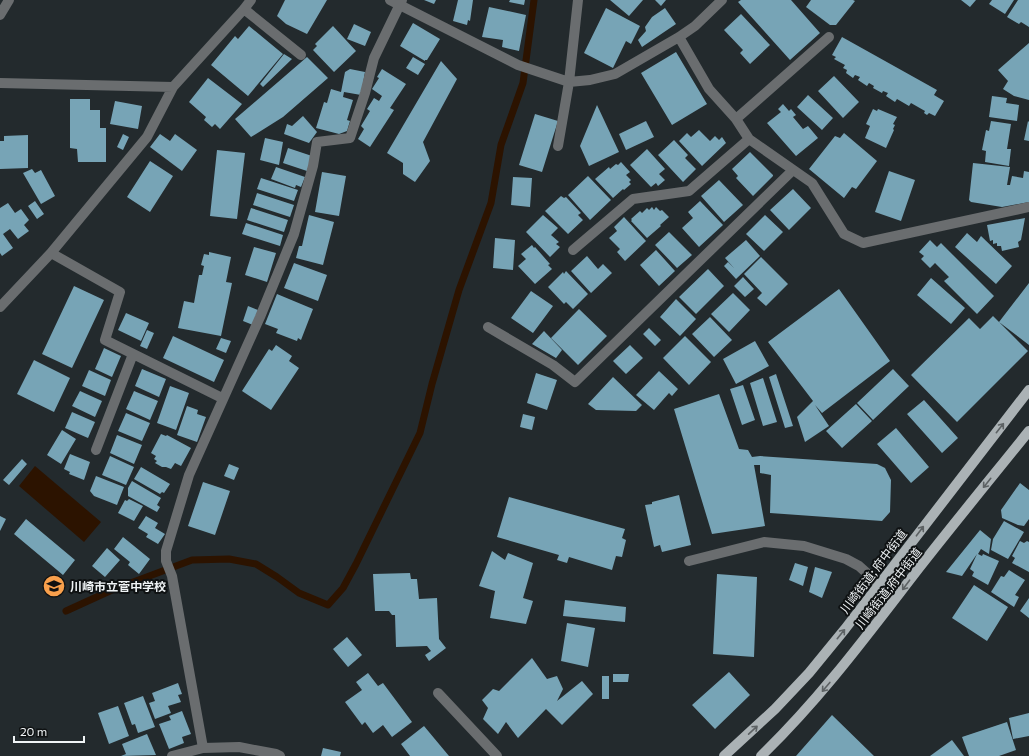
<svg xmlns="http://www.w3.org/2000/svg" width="1029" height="756" font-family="Commissioner,'Noto Sans JP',sans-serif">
<rect width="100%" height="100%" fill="#232a2d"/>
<!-- water -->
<path fill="#2c1300" d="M35,466L101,522L84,542L19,486Z"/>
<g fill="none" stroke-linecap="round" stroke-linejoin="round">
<!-- stream -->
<path stroke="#2c1300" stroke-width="7" d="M66,611L112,590L192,560L229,559L256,564L277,577L299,593L328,605L343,588L356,564L420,433L432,384L459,290L491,203L501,145L523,83L534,0"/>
</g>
<!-- building -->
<path fill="#77a4b6" d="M285,0H327L307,34L286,24L277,16Z
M424,0H436L434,4Z
M458,0H473L470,21L468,20L467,25L453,21Z
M510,0H525L524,5L509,2Z
M610,0H643L629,16Z
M655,0H666L661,6Z
M741,0H791L820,33L790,60L738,2Z
M811,0H853L855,1L836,25H830L806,7Z
M961,0H976L970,7Z
M992,0H1014L1005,14L989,4Z
M1018,0H1029V27L1021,22L1019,24L1007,17Z
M489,7L526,15L519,51L502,47L503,40L482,37Z
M606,8L640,26L631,44L626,41L613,68L584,53Z
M665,8L676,24L642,47L638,40L646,31L645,27L652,17Z
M741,14L770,45L750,64L740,53L743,50L724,30Z
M413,23L440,39L427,60H425V61L400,46Z
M354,24L371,32L365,46L347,39Z
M249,26L283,54L248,96L211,65L235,36L238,39Z
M333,26L356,51L334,72L313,50L317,46L315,44Z
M842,37L937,90L934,95L944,101L935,116L929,113L927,115L924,113L925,111L911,103L909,106L897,99L895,102L886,96L888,93L883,91L882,93L873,88L874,86L869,83L867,86L858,80L860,77L855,75L853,78L846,73L847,70L843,68L845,65L834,59L836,57L832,55Z
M1029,43V100L1014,96L1003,89L1008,81L998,70Z
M676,52L707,104L672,125L641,73Z
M284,54L292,59L263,87L260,84Z
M307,57L328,78L283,117L251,137L235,119Z
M413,57L425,64L418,75L406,68Z
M441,61L457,79L423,142L430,161L415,182L403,174V163L387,153Z
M350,69L365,72L361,95L344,92L343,97L353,100L347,120L350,121L347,131L339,134L316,128L324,102L327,103L331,89L341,92L345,72Z
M382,69L406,84L390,108L394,110L370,147L358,139L364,129L361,126L370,111L367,109L374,98L379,101L382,96L372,89L379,78L377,77Z
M834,76L859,102L843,118L818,91Z
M208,78L242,104L220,129L215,124L212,127L204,120L206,117L189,102Z
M808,95L833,118L822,130L797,107Z
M992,96L1007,98L1006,103L1019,105L1017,121L989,117Z
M70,99H90V110H100V128H106V162H78L77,149L70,148Z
M115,101L142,106L138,129L110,124Z
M783,104L789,111L791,109L796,115L793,117L803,129L808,126L818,138L796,156L767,123L781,112L778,109Z
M597,105L619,152L589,166L580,146Z
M873,109L877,111L878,109L897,117L893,124L895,125L893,129L894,130L886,148L865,138L870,126L866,124Z
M535,114L558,121L542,172L519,165Z
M303,116L317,132L309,143L284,134L287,124L292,126Z
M646,121L654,137L626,150L619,134Z
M991,121L1011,124L1007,149H1011L1009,166L985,162L986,151L982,150L986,130L989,131Z
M1028,121L1029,122V141L1024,140Z
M699,130L710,141L715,136L719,140L722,137L726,143L702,166L679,141L687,133L691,137Z
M844,133L877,161L856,189L852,187L844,198L809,169L835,136L840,138Z
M123,134L129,137L123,150L117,147Z
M160,134L170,141L175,134L197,150L182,171L150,147Z
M28,135V168L0,169V141H4V136Z
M265,138L283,142L279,165L260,160Z
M674,140L688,155L685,158L696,169L683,182L658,155Z
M288,148L312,156L307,171L283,163Z
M647,149L665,169L659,174L665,180L658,186L656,183L651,187L630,165Z
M217,150L245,153L237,219L210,216Z
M750,152L773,175V176L753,196L736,178L738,176L732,169Z
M150,161L173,176L150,212L127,197Z
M621,162L630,172L626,175L631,180L629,182L631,184L624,190L623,189L613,198L595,179L609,167L610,169L616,164L618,165Z
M973,163L1010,167L1007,185H1010L1012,176L1023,178L1024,171L1029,172V202L1002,207L971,202L969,200Z
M276,167L305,177L301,187L296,185L295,188L271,179Z
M32,169L35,173L41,170L55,196L41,204L23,173Z
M889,171L915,180L901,221L875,212Z
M322,172L346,176L339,216L315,212Z
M588,176L611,200L590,220L568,195Z
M513,177L532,178L530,207L511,205Z
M261,178L298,190L294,201L257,189Z
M719,180L743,205L724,222L701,196Z
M793,189L811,208L789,230L770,210Z
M257,193L294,205L290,217L253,205Z
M561,196L564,198L566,197L581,213L578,215L583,220L568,234L545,211Z
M35,201L44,214L37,219L28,206Z
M700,201L723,225L699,247L682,228L693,218L688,212Z
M8,203L15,213L21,209L29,220L24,225L29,231L18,239L10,229L3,234L13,248L2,256L0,253V208Z
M652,207L654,210L656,207L660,211L662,210L669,217L660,225L661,226L647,238L631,221L632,220L631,219L640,211L642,213L647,208L649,210Z
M251,208L288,220L284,232L247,220Z
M309,215L334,222L323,265L296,258L299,246H302Z
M543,215L558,228L551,235L559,242L556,244L560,247L550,257L526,232Z
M765,215L783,232L764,251L746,234Z
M624,217L646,241L625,261L617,252L620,249L609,238L617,231L614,227Z
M1025,218L1021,240L1018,242L1019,247L1002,251L1001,246H997V243L993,244V240L990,241L987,225Z
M246,223L283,235L280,246L242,234Z
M669,232L692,255L677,268L655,245Z
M967,233L977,242L981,236L1012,266L996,284L955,247Z
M495,238L515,240L513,270L493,268Z
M746,240L760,256L736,279L724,266L728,262L734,268L725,258Z
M930,240L937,247L941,243L994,296L977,314L944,281L949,277L935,263L930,268L921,259L924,256L919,252Z
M532,245L534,248L535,247L550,264L548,265L552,269L535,284L518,266L526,259L521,254Z
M254,247L276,253L267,282L245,275Z
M656,250L675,271L659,286L640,265Z
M209,252L231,257L226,282L232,283L221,336L178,328L184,301L194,303L199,275H202L204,266L201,265L204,254L209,255Z
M587,256L598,269L603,264L612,273L591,293L571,271Z
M761,257L788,284L766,306L757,298L762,293L744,274Z
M294,263L327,275L318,301L284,288Z
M708,269L724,286L696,314L679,297Z
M566,271L588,294L573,309L566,302L564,304L548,287L563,272L564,274Z
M743,277L754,289L745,297L734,286Z
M931,278L965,308L951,324L917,295Z
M1029,283V345L999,322Z
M74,286L104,300L72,368L42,354Z
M839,289L890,361L822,413L815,405L829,426L805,442L797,417L813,401L768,342Z
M531,291L553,306L533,333L511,318Z
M733,293L750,310L729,332L711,314Z
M277,294L313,309L301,340L298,338L297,341L276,333L278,329L265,324Z
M676,299L696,319L680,336L660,317Z
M248,306L258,310L253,325L243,321Z
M579,309L607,336L578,365L551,338Z
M126,313L149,323L141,341L118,330Z
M993,316L1028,351L957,422L911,375L969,318L980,329Z
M710,317L732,340L714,357L692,334Z
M649,328L661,340L655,346L643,334Z
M147,330L154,333L147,349L140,346Z
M544,331L562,350L556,358L532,344Z
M173,336L224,360L214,382L163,358Z
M685,336L711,362L689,385L663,358Z
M221,338L231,341L226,353L216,349Z
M755,341L769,366L736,384L723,359Z
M276,345L292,356L289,361L299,368L271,410L242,391L269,349L272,351Z
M630,345L643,358L626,374L613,361Z
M104,348L121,356L112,377L95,369Z
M34,360L70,378L54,412L17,394Z
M142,369L166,379L159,397L135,386Z
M893,369L909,386L873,420L857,403Z
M89,370L111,380L105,396L82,386Z
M659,371L678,389L672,396L669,393L654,410L636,395Z
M536,373L557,380L547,410L527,403Z
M776,374L793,426L785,428L769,377Z
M613,377L642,405L636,411L596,410L588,404Z
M763,378L777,422L763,426L750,383Z
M743,385L755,420L742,425L730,389Z
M170,386L189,393L176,430L157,423Z
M80,391L102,401L95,417L72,406Z
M134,391L158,401L150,420L126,409Z
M719,394L739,449L748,450L752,457L760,456L877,464L885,468L891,480L890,512L882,521L770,513L771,475L760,473V465H754L765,526L712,534L674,409Z
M924,400L958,438L942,453L907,414Z
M856,404L872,421L842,448L826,431Z
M187,406L198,410L197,414L206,417L197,442L177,435Z
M72,412L95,422L88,438L65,428Z
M126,413L150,423L142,441L118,431Z
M523,414L535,417L532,430L520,427Z
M896,428L929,467L911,483L877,444Z
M62,430L76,439L61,464L47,455Z
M161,434L166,436L167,435L191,448L181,466L175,463L171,469L166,467H162L155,463L157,461L154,459L156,456L151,453Z
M117,435L142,445L134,464L110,453Z
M70,454L90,462L84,480L69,474L70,472L64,469Z
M110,456L134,467L126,485L102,475Z
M22,459L27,464L9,485L3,480Z
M229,464L239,468L234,480L224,476Z
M141,467L170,484L164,493L162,492L160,494L134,479Z
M96,476L124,487L117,505L94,496L90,491Z
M132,481L161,498L157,505L160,507L157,512L128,496V488Z
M203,482L230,491L215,535L188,526Z
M1020,483L1029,490V519L1024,526L1018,525L1002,518L1001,510Z
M679,495L691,545L662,552L660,545L654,547L645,505L652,504V502Z
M509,497L625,529L622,538L626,540L622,557L616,556L612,570L569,557L567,563L557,560L559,555L497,537Z
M129,499L143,506L134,521L118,513L125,500L127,501Z
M0,516L6,519L0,531Z
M146,516L158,523L155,528L165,534L158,544L146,537L148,534L138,528Z
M26,519L75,560L63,575L14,534Z
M1004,521L1024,532L1008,559L991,550L993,539Z
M980,530L991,539L989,554L981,549L978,554L982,556L983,554L999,561L988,585L972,576L974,572L970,569L977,554L962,576L946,572Z
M123,537L150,559L139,574L128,565L130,562L114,549Z
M1020,541L1024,543L1027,541L1029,542V572L1012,563L1015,558L1012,556Z
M107,548L120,560L105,577L92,566Z
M492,551L505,560L508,553L533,563L523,598L533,601L526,624L490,618L495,591L479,586Z
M795,563L808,567L803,586L789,580Z
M815,567L832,572L822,598L809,592Z
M1009,570L1025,580L1015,595L1019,597L1014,607L991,592L1001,576L1004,577Z
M410,573L411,579H417L419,599L437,598L439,639L446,648L429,661L425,655L431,651L427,646L396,647L395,615H392L389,611H375L373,574Z
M717,574L757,577L754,657L713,654Z
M974,585L1008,607L987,641L952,618Z
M1029,598V618L1020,611Z
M565,600L626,607L625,622L563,616Z
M567,623L595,628L588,667L561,661Z
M347,637L362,655L348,667L333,649Z
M532,658L547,679L557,676L563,689L557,701L582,681L593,694L562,725L546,709L518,738L506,722L498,734L483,719L488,708L482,700L493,689L499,691Z
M729,672L750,695L715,729L692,705Z
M368,673L378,686L383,683L412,722L392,737L383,725L373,733L365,722L362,725L345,702L362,690L356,682Z
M613,674H629L628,682H613Z
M602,676H609V699H602Z
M178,683L182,694L178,695L181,702L168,706L171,713L155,719L149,703L155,701L152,693Z
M143,696L155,727L138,733L135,724L132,725L124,703Z
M118,706L129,736L109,744L98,713Z
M182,711L191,734L182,737L184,743L169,749L159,724L171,720L169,716Z
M1029,713V736L1013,739L1009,718Z
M832,715L874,756H796Z
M1007,722L1016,750L999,756H969L962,737Z
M424,726L449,756H410L401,744Z
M147,734L156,755L121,756L126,754L122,744Z
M952,740L964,756H930Z
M323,748L341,752L340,756H321Z"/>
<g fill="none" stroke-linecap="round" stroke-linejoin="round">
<!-- minor -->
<path stroke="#6a6d6f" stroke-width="10" d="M390,0L518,65L569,82L590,80L615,74L679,37L695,26L722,0
M244,9L301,55
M0,15L9,0
M679,37L709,89L736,119L749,139L812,183L844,234L863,243L1029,207
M0,83L173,87
M736,119L829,37
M558,146L569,82L578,0
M573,250L633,199L689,191L749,139
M51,253L120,292L105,340L222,398
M0,307L51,253L147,137L173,87L244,9L251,0
M488,327L553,365L575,382L793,170
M96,450L133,354
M689,561L764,542L804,546L846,559L859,566L879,584
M438,693L497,756
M203,748L172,576L166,561V551L189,475L260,317L294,234L313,166L317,142L350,138L365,93L374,58L402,0
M172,756L203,748L239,747L276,754L280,756"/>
<!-- major -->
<path stroke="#abb2b5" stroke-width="10" d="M724,756L775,709L809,673L845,629L1029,390
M761,756C821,698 868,634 919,568C955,522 992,477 1029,431"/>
</g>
<!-- one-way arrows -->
<defs><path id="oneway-shaft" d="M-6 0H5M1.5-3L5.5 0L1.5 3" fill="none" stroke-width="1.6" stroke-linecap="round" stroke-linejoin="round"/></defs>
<g stroke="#5d6264">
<use href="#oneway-shaft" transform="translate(1000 428) rotate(-52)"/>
<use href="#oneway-shaft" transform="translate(987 483) rotate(129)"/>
<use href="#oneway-shaft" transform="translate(920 531) rotate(-53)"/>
<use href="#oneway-shaft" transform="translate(906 585) rotate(127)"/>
<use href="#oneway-shaft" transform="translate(841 634) rotate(-51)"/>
<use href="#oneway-shaft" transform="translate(826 687) rotate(130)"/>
<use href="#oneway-shaft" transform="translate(753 730) rotate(-43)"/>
</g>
<!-- icons -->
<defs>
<g id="school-disc" transform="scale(1.15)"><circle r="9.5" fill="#f9a04c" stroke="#0f1213"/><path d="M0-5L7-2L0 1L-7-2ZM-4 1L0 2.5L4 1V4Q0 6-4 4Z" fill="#111"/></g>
</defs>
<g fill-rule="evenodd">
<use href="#school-disc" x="54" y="586"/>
</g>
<g text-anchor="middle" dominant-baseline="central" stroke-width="4" stroke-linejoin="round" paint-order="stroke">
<!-- street labels -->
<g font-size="12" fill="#f0f4f6" stroke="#0f1213">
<text transform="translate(873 571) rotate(-53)">川崎街道; 府中街道</text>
<text transform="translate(888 588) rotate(-52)">川崎街道;府中街道</text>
</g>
<!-- poi labels -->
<g font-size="12" font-weight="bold" fill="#f0f4f6" stroke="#0f1213" text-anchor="start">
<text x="70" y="586">川崎市立菅中学校</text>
</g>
</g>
<!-- scale -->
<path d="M14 736v6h70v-6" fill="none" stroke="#f0f4f6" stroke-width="2"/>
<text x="20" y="736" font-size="12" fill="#f0f4f6" stroke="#0f1213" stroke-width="3" paint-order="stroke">20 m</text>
</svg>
